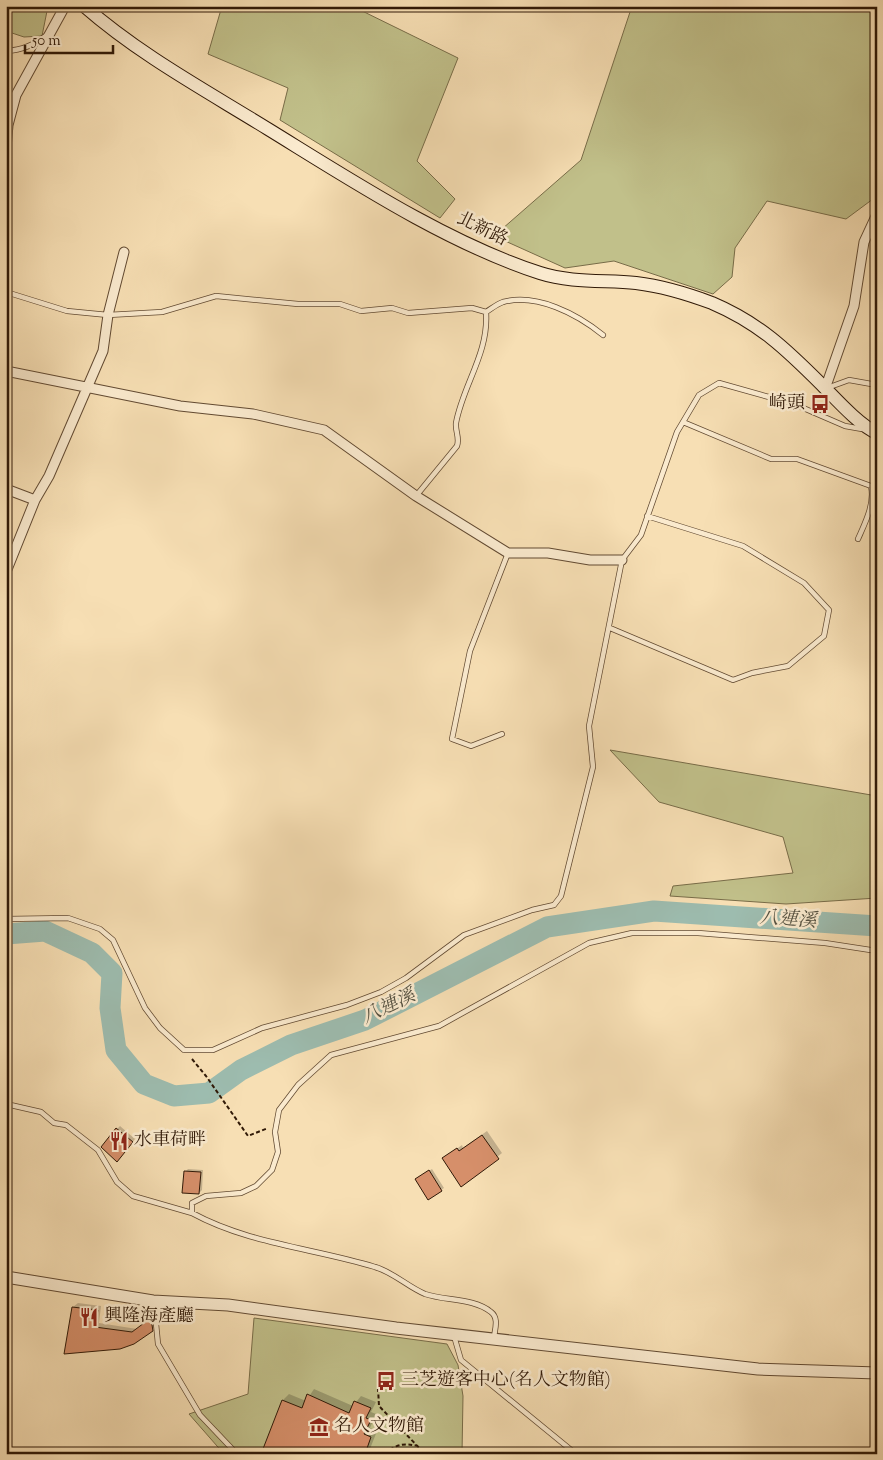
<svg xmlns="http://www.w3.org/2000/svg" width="883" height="1460" font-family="'Sorts Mill Goudy','Noto Serif TC',serif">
<rect width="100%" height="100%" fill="#f7dfb4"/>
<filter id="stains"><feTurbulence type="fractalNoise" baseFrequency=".004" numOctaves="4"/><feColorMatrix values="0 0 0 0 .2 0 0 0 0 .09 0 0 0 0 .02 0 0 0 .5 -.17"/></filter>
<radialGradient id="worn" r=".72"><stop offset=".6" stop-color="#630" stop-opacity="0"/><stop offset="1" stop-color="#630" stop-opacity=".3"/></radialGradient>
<!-- green -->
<path fill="#c1c08a" stroke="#786c48" d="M6,6H48L42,36L24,37L6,31Z
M222,6H352L458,58L417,161L455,199L440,218L280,120L288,88L208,54Z
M632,6H877V196L846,219L767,201L735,248L732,277L713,294L614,261L565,268L494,236L581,160Z
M610,750L877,796V898L786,904L670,896L673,886L793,873L783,837L659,802Z
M254,1318L447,1344L458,1365L463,1396L462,1454H224L189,1414L248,1394Z"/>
<!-- shadow -->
<path fill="#0003" d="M120,1126L135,1139L119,1158L117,1129Z
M487,1131L502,1153L461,1186L444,1158L462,1145L463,1148Z
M188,1169L203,1170L202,1190L199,1193L185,1172Z
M432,1169L444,1188L441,1190L419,1177Z
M78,1303L101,1306L99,1323L137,1329L152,1317L156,1325L152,1330L65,1353L73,1307Z
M314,1389L353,1406L361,1396L376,1402L371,1412L376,1414L370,1428L377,1431L368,1454H262L283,1400L289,1394L306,1401Z"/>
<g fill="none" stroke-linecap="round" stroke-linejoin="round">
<!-- river -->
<path stroke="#9dbcaf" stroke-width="21" d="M6,934L45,931L92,953L112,973L110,1008L116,1050L144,1084L174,1096L209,1093L241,1070L291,1045L365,1020L547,927L654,911L877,926"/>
</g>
<!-- building -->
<path fill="#d68f6a" stroke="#301907" d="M116,1128L133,1142L117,1162L101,1147Z
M482,1135L499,1159L461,1187L442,1158L457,1148L459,1151Z
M429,1170L442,1191L428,1200L415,1179Z
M184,1171L201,1172L199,1194L182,1193Z
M72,1307L98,1310L95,1327L132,1332L148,1320L152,1325L153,1331L134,1344L120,1349L64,1354Z
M307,1394L349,1413L354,1401L371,1408L366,1418L371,1420L364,1434L371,1437L365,1454H261L282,1400L302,1408Z"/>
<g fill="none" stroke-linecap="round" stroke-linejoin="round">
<!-- service casing -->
<g stroke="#624a32" stroke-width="6">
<path id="service" d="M6,51C23,50 33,45 47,35
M6,292L67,311L108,315L162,312L216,296L298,304H340L361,311L392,308L408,313L472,308L486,312C491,309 497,304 503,302C537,293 577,314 603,335
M827,388L849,380L877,385
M683,422L771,459H797L871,486C875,504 865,523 858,539
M416,496L457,446C460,438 455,431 456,423C463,385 489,353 486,312
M610,628L733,680L752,673L788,666L824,636L829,610L804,583L743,546L647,516
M502,734L471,746L452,739L470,651L508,553
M6,919L68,918L100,929L113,940L145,1008L160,1028L184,1050H213L262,1028L347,1005L381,992L406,978L464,935L532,910L554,905L561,896L593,767L589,726L622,560L641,535L677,432L699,395L719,383L794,404L845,426L862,429
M6,1104L41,1112L54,1123L66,1125L98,1150L117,1182L133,1196L192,1213
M154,1303L158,1344L200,1415L237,1454
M454,1336L461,1360L576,1454
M494,1337C495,1329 499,1318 491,1312C474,1298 446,1301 425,1294C408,1287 393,1272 375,1267C313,1248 249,1244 192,1213V1203L206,1196L241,1193L256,1186L272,1170L278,1152L275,1132L279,1110L298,1085L331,1055L439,1026L589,943L632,933H698L825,943L877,951"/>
</g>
<!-- minor casing -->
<g stroke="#624a32" stroke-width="11">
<path id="minor" d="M6,148L8,125L16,95L65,6
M6,371L180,406L253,414L324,430L416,496L508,553H548L590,560H622
M825,389L854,306L864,242L877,214
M6,489L35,500
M6,572L35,500L49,476L103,351L108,315L124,252"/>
</g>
<!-- tertiary casing -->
<g stroke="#624a32" stroke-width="13">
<path id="tertiary" d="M6,1277L153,1301L228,1305L396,1328L758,1369L877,1373"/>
</g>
<!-- secondary casing -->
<g stroke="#301907" stroke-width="14">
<path id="secondary" d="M84,6C140,55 205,90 268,129C351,180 447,243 540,273C571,283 604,280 636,283C661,286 688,294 712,303C759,323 786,349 822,385C836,399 859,425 877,433"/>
</g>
<!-- path -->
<path stroke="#301907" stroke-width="2" stroke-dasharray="4 2.5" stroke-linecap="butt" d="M192,1059L206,1076L248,1136L268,1128
M378,1388L379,1406L425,1454
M385,1454C396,1444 404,1443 418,1446"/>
<!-- service -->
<use href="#service" stroke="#faeace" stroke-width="4.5"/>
<!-- minor -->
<use href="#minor" stroke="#faeace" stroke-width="9"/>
<!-- tertiary -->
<use href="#tertiary" stroke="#faeace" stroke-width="11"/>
<!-- secondary -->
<use href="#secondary" stroke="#faeace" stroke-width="12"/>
</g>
<!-- icons -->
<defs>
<g id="bus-bare" transform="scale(1.5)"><path d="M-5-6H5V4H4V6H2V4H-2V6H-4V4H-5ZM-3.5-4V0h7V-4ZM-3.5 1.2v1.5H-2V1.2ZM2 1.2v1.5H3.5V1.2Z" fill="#8f2418" stroke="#faeace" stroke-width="2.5" paint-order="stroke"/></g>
<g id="restaurant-bare" transform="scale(1.5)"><path d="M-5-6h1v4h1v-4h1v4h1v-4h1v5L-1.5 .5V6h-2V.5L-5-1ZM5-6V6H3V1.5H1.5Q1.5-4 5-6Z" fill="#8f2418" stroke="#faeace" stroke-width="2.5" paint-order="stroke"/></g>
<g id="museum-bare" transform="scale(1.5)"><path d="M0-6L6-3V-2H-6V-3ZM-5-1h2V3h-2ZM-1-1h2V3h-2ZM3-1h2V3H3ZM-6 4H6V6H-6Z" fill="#8f2418" stroke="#faeace" stroke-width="2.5" paint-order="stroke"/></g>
</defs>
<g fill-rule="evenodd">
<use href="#bus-bare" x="820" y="404"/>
<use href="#restaurant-bare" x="119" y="1141"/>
<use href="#restaurant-bare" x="89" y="1317"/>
<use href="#bus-bare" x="386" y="1381"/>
<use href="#museum-bare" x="319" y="1427"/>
</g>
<g text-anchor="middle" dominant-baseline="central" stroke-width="5" stroke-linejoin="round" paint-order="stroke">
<!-- street labels -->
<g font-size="18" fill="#301907" stroke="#faeace">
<text transform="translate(482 230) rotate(26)">北新路</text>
</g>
<!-- poi labels -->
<g font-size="18" fill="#301907" stroke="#faeace" text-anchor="start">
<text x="805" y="404" text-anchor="end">崎頭</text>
<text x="134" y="1141">水車荷畔</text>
<text x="104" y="1317">興隆海產廳</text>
<text x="401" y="1381">三芝遊客中心(名人文物館)</text>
<text x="334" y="1427">名人文物館</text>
</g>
<!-- water labels -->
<g font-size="19" font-style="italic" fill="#565242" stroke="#faeace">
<text transform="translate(788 920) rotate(4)">八連溪</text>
<text transform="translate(389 1007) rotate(-26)">八連溪</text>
</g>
</g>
<!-- margin -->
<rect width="883" height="1460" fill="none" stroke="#f7dfb4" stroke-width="25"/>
<rect x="8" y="8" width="868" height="1445" fill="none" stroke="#301907" stroke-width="2.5"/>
<rect x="12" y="12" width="858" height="1435" fill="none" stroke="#301907"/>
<!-- scale -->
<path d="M25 45v8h88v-8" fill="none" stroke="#301907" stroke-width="2.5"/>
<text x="32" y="45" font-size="15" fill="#301907" stroke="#faeace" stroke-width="4" paint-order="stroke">50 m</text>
<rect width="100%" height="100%" filter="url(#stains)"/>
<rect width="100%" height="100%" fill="url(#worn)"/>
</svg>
